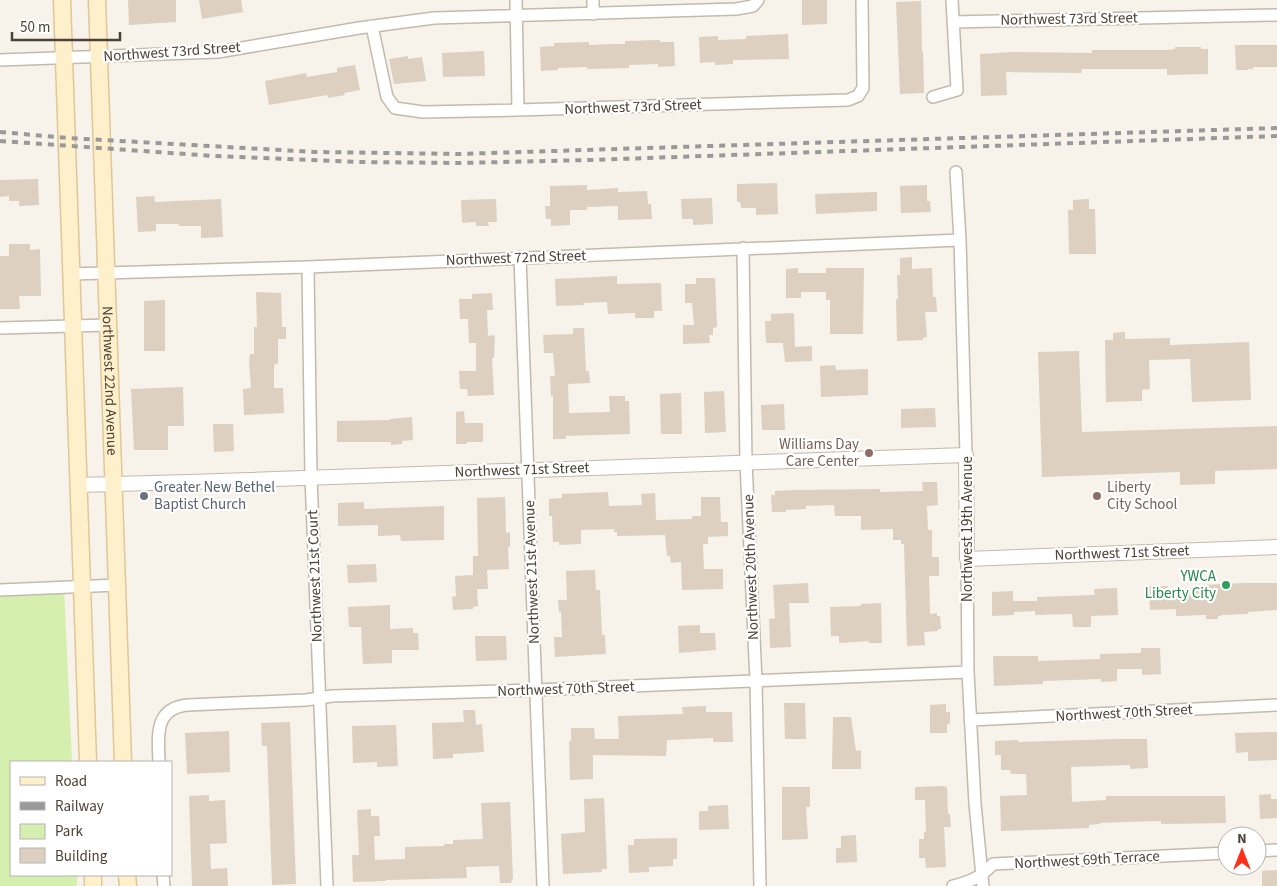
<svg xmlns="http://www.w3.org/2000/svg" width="1277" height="886" font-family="'Source Sans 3',sans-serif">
<rect width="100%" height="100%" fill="#f7f2ea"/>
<!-- green -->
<path fill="#d5efaf" d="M64,587L72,762H11V875H77V886H0V589Z"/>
<!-- building -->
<path fill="#ddd0c1" d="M128,0H176V22L129,25Z
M199,0H241L243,12L202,19Z
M802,0H827V24L802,25Z
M921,1L922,52H923L924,93L900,94L896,2Z
M788,34L789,59L733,60V64L715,65V62L700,63L699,37L718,36V40L746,39V36Z
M660,40V42H674L675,66L658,67V64L629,65V68L587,69V67L558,68V70L541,71L540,47L554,46V43L589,42V45L611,44H625V41Z
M1235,45H1277V67H1253V69H1248V70H1236Z
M1175,47H1201V49H1208V74L1167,75V69H1082L1081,73L1006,72L1007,95L981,96L980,54L1014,52L1092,53V50H1167L1175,49Z
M484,51L485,76L443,77L442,53Z
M408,56V59L422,57L426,81L394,84L389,59Z
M355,65L360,90L344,93L345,95L328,98L327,95L269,105L265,81L306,73L307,77L337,72V68Z
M38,179L39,205L19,206V201H9V196L0,197V180Z
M777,183L778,214L756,215V208H741L740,202H737V184Z
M587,185V190L618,188V192L647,191L648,204H651L652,219L618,220V206L587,207V210H570V225L551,226V219H546L545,206H550V186Z
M927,185V201H930L931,212L901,213L900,186Z
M877,192V211L816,214L815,194Z
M154,196L155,202L221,199L223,237L201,238V226H179V224H156V231L138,232L136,197Z
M712,198L713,224L693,225V219H682L681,199Z
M496,199L497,222H488L489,226H476V222L462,223L461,200Z
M1089,199V209H1095L1096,254H1069L1068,210H1073V200Z
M9,244H30V250L40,249L41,296H19L20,309H0V256H9Z
M912,257V269L932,268L933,297H936L937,312H925L927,337L923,338V340L897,341L896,299H898L897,275H900V258Z
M798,268V273H826V268H864L863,334H830V300H826V292H801V298H786V269Z
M617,276V284L661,283L662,311H654V318H635V313L608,314L607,302L583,303L584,305L556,306L555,279Z
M696,278H715L717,327L713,328V335H709L710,343L683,344V325H694L692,303H685V284H696Z
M256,292L281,293L282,327H286V339H278V364H275L274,367V388H283L284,413L244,415L243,389L251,388L249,362L250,354H254V327H257Z
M492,293L493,310H487L488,336L495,335L494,358H492L494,395L468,396L467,389H460L459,371H476V343H469L468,319H460L459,299H472V294Z
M165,300V351H144V301Z
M794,313L795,347L812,346V361L785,362L783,343H766L765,321H771V314Z
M573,328H584L586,371H589L590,383L568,384L569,413L610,412L609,396H625V401H629L630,434L566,436V439H553V396H551L550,376H555L553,353H544L543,335L573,334Z
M1125,332V339L1170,338V345L1249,342L1251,400L1192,402L1190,359L1149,360L1150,389L1142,390V401L1106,402L1105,340H1113V333Z
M1079,351L1082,432L1277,426V469L1215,471V484L1180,485V472L1042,477L1038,352Z
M835,365L836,370L868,369V395L821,397L820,366Z
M183,387L184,426H168V450H134L131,389Z
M724,391L726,432L705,433L704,392Z
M681,393L682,434H661L660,394Z
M784,404L785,430H762L761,405Z
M935,408L936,427L901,428V409Z
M464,411L465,423H483V442H467V444H456V412Z
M412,417L413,440L402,441V444L391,445V442H337V421L390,420V419Z
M213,424H233L234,451L214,452Z
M922,482H937L938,505L927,506L928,530H932V557H939V576H929L930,614L937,613V616H940L941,629H938V631L924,632L925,645L907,646L904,544H901V540H893V529L861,530V516H835L834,505L806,506V509L786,510V512H772L771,495H775V491L795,490L880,489V492L923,491Z
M608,492L609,506L642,505L641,494L655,493L656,520L692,519V516H701V497H720L721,522H728V536L708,537V544H703L704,569H723V589L682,590L681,562L671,563L670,556H667L665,535L617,536V532H614V529L581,530V544L559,545V542H553L552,516H549V499L562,498V494Z
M505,497L506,533L510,532V547H508L509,569L487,570L488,589H477L478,606L473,607V609L453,610L452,597L456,596L455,576L473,575V556H478L477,498Z
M364,502V509L444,506V540L401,541L400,535L378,536V525L338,526V503Z
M376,564L377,582L348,583L347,565Z
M595,570L596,590H600L602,635H605L606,654L555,657L554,637H562L561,612H559L558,600H567L566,571Z
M808,583L809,603H789L791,647L770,648L769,619L775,618L773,585Z
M1244,583H1277V610L1248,612V614L1221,615V616H1218V619H1206V615L1176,616V609L1150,610L1149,586H1168V588H1201V585Z
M1117,588L1118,615L1091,616V627H1073L1072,614L1035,615V611L1014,612V615L992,616V592L1013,591V601H1037V597L1095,595L1094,589Z
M881,603L882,643H869V641L839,643V636H831L830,607L861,606V604Z
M390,605V629L413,628V633H418L419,650H392V663L363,664L361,627H349L348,607Z
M700,625V633H715L716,650L679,653L678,626Z
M475,636H506L507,660L476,661Z
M1141,648H1160L1161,674L1142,675V669H1117V681L1101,682V679L1043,681V684L994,686L993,656H1038V661L1100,659V654L1141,653Z
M784,703H805L806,739H785Z
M946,704V712H950V724H947V733H930V705Z
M706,706V712H732L733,742H713V738L667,740L666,756L593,755V779L570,780L569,741H571V728H594L595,739H619L618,716L683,714L682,707Z
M463,710H475L476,725L482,724L484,752L453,754V758L433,759L432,723L464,722Z
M833,717H851L856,751L861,750V769H832Z
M290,722L296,884L272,885L267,746H262L261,723Z
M396,725L398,766L377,767V762L353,763L352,726Z
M229,731L230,772L187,774L185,733Z
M1277,732V760L1248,761V752L1236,753L1235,733Z
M1117,739H1147L1148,768L1130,769V765L1071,767L1072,802L1106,800V796H1225L1226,823L1161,824V821L1124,822L1100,823V824L1089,825V828L1001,831L1000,796L1027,795L1026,774H1011L1010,770H1001V755H995V741L1018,740V742Z
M942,786L947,787L948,814H950L951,827H944L946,867L926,868L925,858H919V839H924V832H926L925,800H915V787Z
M782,787H810V807H806L808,839L782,840Z
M1271,794V799H1277V818L1260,819L1259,795Z
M209,795V801L225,800L227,843L210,844L211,869L227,868L228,886H192L189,796Z
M604,798L607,869H602V872L563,874L561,834L585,832L584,799Z
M510,802L513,878L511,883H500L499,866L466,867L467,878L385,880L386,881L353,882L352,855H359L357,810L371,809V816H379L380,836H374L375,860L405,859V847L444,846V844H453V840L483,839L481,803Z
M728,805L729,829L699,830V811H708V806Z
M856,835L857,862L836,863V848H841V836Z
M677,838V859H673V866L649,867V872L629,873L628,845H634V839Z
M1277,870V886H1262V871Z"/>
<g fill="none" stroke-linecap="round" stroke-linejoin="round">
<!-- minor casing -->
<g stroke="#c4baab" stroke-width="14">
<path id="minor" d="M516,0L518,110
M593,0V14
M953,22L1277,15
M372,26L387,97L395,108L423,112L518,110L848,100L858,96L863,88L862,0
M0,60L218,52L359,28L434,18L736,9L753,6L758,0
M933,97L957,90L952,0
M956,172L960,240L966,455
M743,248L746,462L756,681L760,886
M520,257L543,886
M308,267L311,477L327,886
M71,274L308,267L960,240
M0,328L108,325
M967,559L968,672L975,804L983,886
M0,590L117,585
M970,720L1277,705
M159,762C158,736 154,708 188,705L306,700L332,696L535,690L968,672
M1257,851L1277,850
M163,875L164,886
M953,886C970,882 981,877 993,864L1227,853"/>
</g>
<!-- tertiary casing -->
<g stroke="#c4baab" stroke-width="16">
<path id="tertiary" d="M78,485L189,482L966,455L967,559L1277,547"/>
</g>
<!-- secondary casing -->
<g stroke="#dfc797" stroke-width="19">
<g id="secondary">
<path d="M62,0L88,762"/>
<path id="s1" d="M97,0L123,762"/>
<path d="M93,875V886"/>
<path d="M127,875L128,886"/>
</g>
</g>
<!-- minor -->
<use href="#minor" stroke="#fff" stroke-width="11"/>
<!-- tertiary -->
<use href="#tertiary" stroke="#fff" stroke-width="14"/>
<!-- secondary -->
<use href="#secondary" stroke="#fff0cc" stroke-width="16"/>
<!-- rail -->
<path stroke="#999" stroke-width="4" stroke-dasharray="6 6" stroke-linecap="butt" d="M0,132L68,138L315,152L459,154L1277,128
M0,141L214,156L357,162L460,163L590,160L1277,136"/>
</g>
<!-- markers -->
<g fill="#8d6e63" stroke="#fff" stroke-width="2">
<circle cx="869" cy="453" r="5"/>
<circle cx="1097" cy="496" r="5"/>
</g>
<circle fill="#6b7280" stroke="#fff" stroke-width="2" cx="144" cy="496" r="5"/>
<circle fill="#2e9e5b" stroke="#fff" stroke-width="2" cx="1226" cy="585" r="5"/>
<g text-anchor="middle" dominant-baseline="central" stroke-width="4.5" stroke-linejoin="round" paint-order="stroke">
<!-- street labels -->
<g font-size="15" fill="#4c4237" stroke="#fff">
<text transform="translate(1069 19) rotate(-1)">Northwest 73rd Street</text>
<text transform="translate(172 52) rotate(-4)">Northwest 73rd Street</text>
<text transform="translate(633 107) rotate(-2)">Northwest 73rd Street</text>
<text transform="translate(516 258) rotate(-2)">Northwest 72nd Street</text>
<text stroke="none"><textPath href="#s1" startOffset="381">Northwest 22nd Avenue</textPath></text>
<text transform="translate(522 470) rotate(-2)">Northwest 71st Street</text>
<text transform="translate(967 529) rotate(-90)">Northwest 19th Avenue</text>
<text transform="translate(1122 553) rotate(-2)">Northwest 71st Street</text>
<text transform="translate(751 567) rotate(-92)">Northwest 20th Avenue</text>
<text transform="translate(532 572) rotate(-92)">Northwest 21st Avenue</text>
<text transform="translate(315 576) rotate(-92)">Northwest 21st Court</text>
<text transform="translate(566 689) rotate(-2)">Northwest 70th Street</text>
<text transform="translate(1124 713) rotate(-3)">Northwest 70th Street</text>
<text transform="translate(1087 860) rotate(-3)">Northwest 69th Terrace</text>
</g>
<!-- education labels -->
<g font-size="15" fill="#785e54" stroke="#fff" text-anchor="end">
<text x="859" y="444">Williams Day<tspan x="859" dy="17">Care Center</tspan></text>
<text x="1107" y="487" text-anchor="start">Liberty<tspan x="1107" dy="17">City School</tspan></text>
</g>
<!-- worship labels -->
<g font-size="15" fill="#5b616d" stroke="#fff" text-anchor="start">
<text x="154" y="487">Greater New Bethel<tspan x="154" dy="17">Baptist Church</tspan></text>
</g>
<!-- leisure labels -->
<g font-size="15" fill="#27864d" stroke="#fff" text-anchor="end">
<text x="1216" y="576">YWCA<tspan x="1216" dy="17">Liberty City</tspan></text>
</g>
</g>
<!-- legend -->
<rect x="10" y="761" width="162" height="115" fill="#ffffff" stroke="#b7b3af"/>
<rect x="20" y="777" width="25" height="8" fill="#fff0cc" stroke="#b7b3af"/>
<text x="55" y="786" font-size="15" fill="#4c4237">Road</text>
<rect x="20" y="802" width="25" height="8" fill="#999999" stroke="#b7b3af"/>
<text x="55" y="811" font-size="15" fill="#4c4237">Railway</text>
<rect x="20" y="824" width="25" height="15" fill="#d5efaf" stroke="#b7b3af"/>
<text x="55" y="836" font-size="15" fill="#4c4237">Park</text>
<rect x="20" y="848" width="25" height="15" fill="#ddd0c1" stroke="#b7b3af"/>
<text x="55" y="861" font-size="15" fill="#4c4237">Building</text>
<!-- north arrow -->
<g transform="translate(1242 851)"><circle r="24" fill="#ffffff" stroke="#b7b3af"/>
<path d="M0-4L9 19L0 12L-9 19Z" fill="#ff2f19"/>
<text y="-8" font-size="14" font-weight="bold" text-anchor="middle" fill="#4c4237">N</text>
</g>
<!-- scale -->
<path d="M12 32v8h108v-8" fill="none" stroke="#4c4237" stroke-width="2.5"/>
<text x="20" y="32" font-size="15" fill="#4c4237" stroke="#ffffff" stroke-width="4" paint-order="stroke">50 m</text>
</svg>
